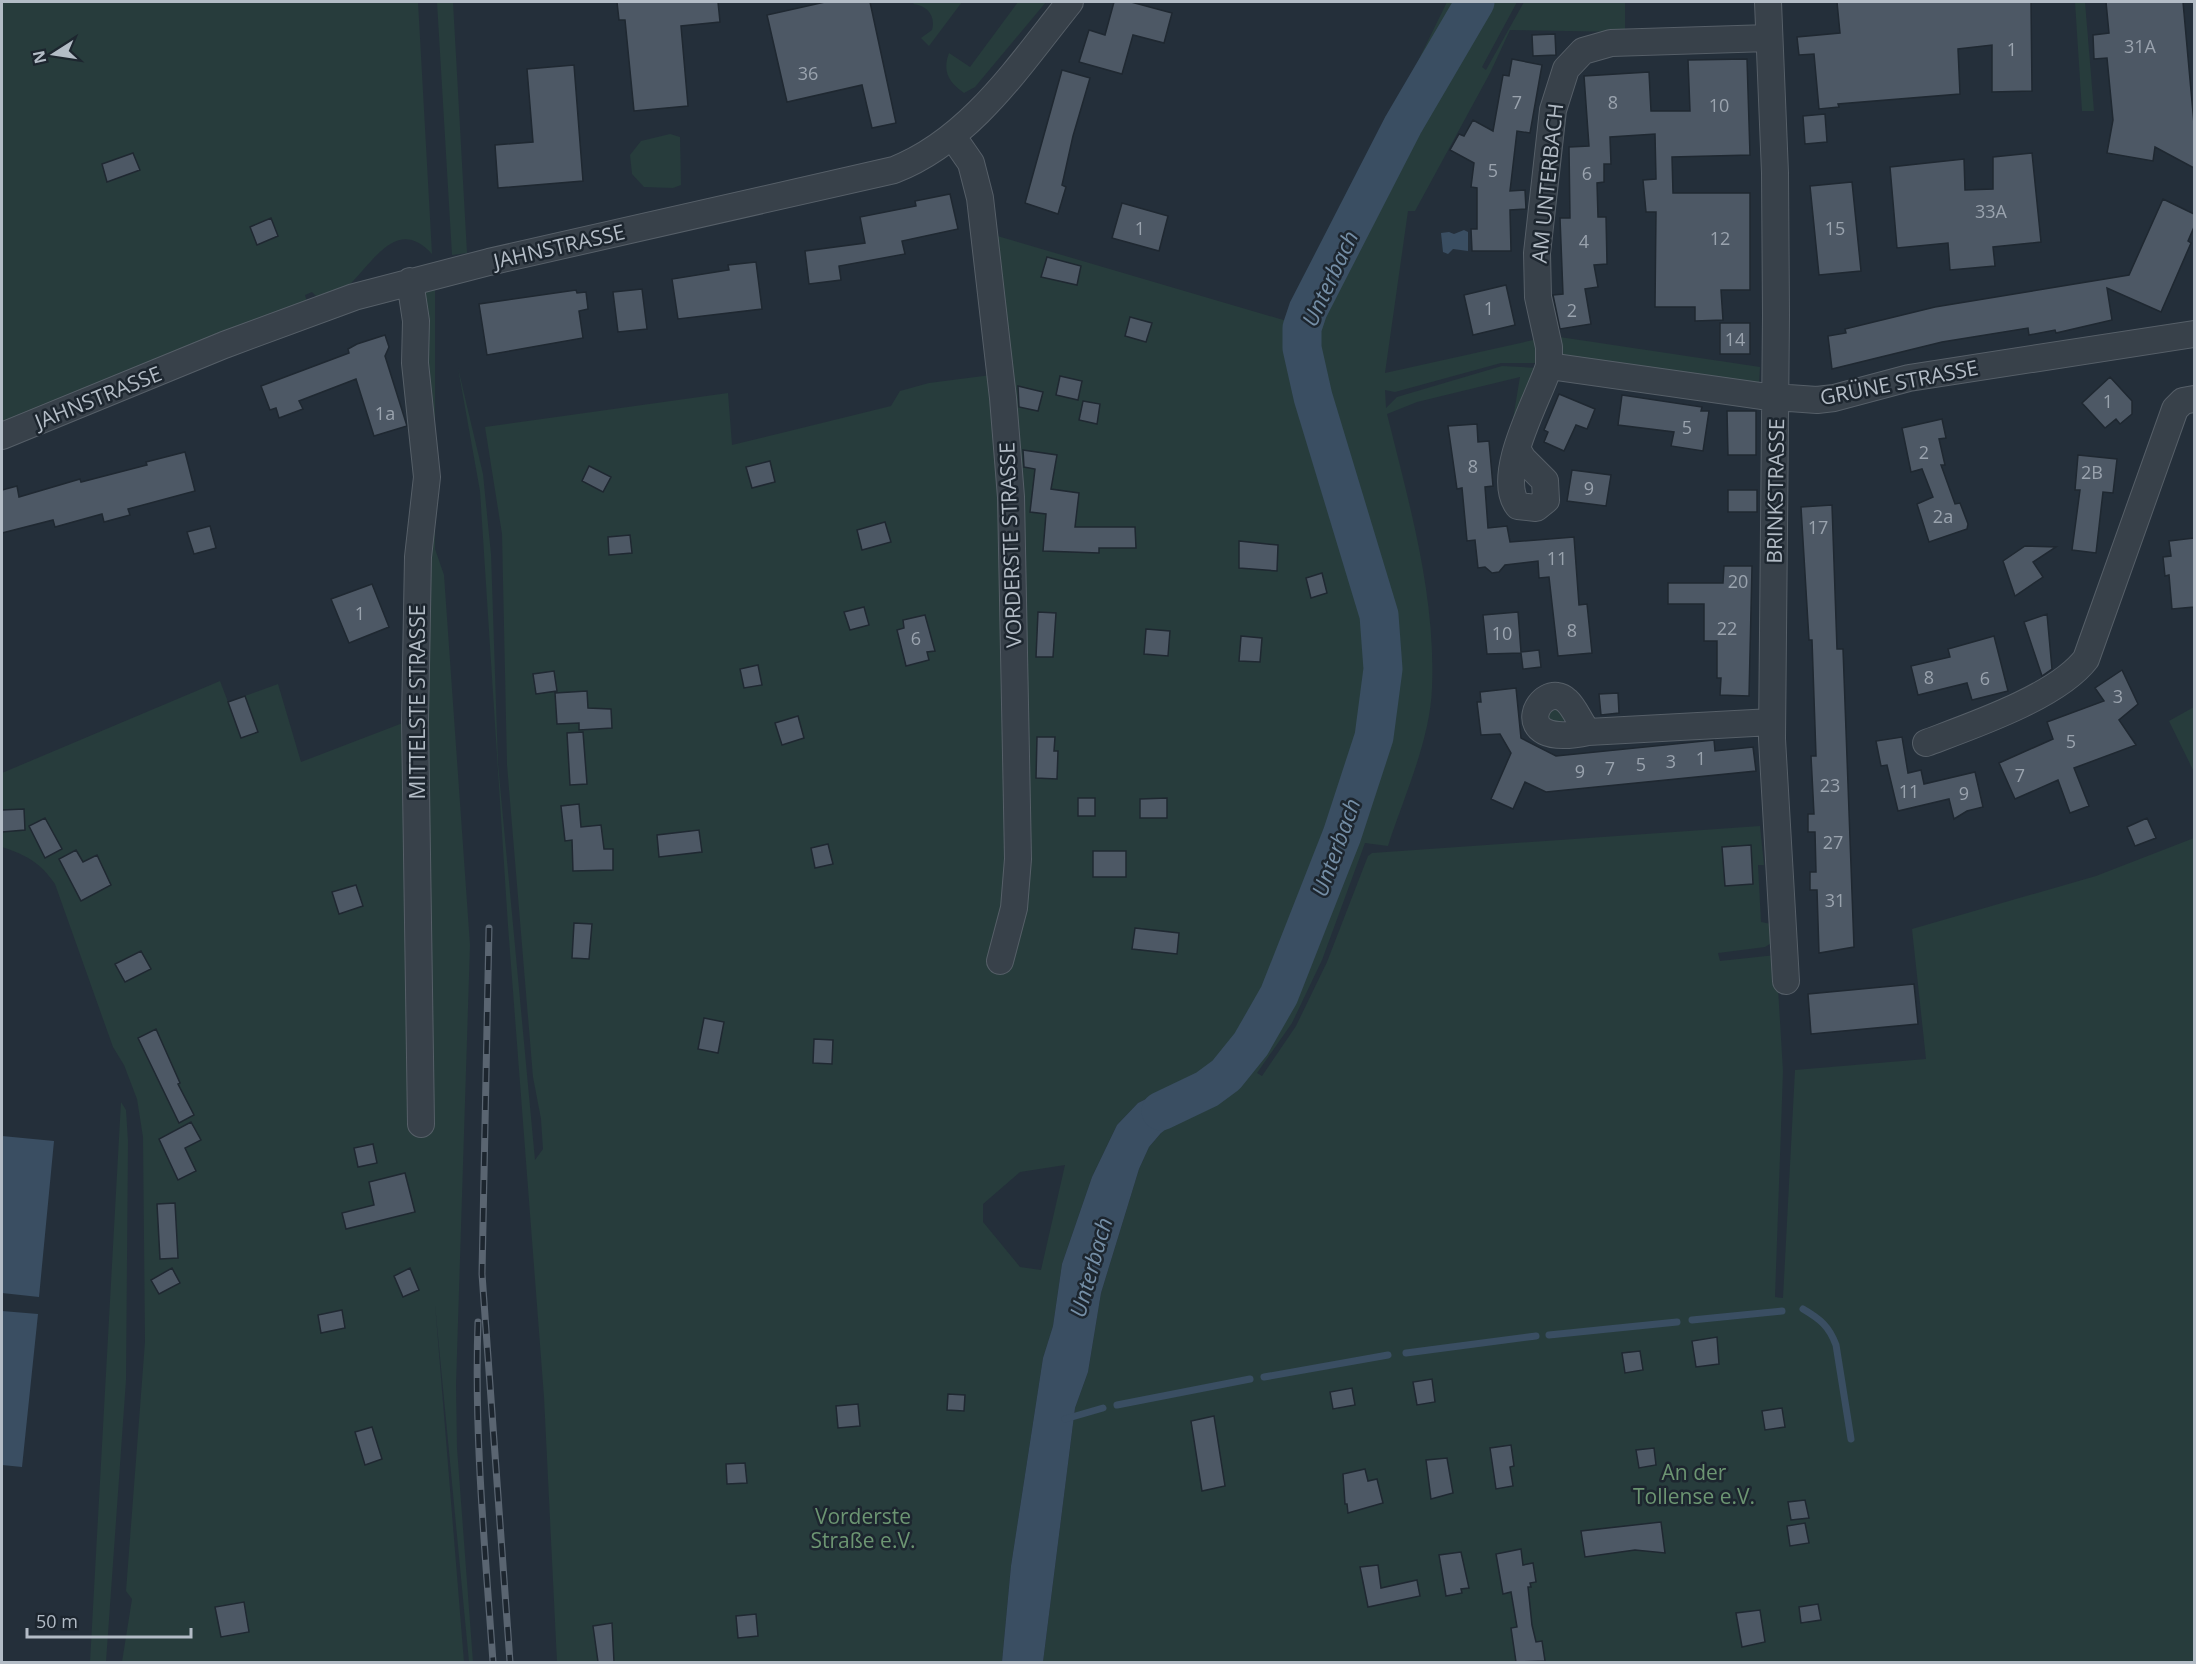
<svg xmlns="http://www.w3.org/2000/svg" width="2196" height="1664" font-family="'Open Sans',sans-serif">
<rect width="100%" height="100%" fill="#242f3a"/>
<!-- green -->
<path fill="#273c3c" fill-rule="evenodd" d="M2,2H418L432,254C397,215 373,263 348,286C341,292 327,294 318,298L312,292L305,295L307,302L2,428Z
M437,2H453L467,253L452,255Z
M915,2H962L929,46L921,38L932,30C936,16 927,5 913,4Z
M1018,2H1046L975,87L964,93C949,82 942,72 949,53L970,67Z
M1447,2H1517L1482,67L1486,70L1524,2H1625V32L1510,30L1490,73L1415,211H1408L1385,373L1538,339L1540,363H1501L1395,392L1385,390L1386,408L1397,397L1502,366L1539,368L1519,419H1513L1520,377L1417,402L1387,414C1409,503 1436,595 1432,688C1430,741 1404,796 1388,846L1365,843L1322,960L1292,1023L1257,1073L1262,1076L1296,1026L1327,962L1368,856L1372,853L1760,826L1764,865H1758L1761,922L1771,924L1773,942L1765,947L1718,953L1720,961L1776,955L1783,1071L1775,1297L1783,1298L1795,1070L1926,1059L1912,929L2096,876L2194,838V1662H1043L1075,1408L1088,1372L1101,1293L1139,1169L1149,1147L1161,1133L1164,1090L1138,1103L1117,1125L1092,1177L1062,1264L1053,1326L1043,1358L1011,1566L1002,1662H557L544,1397L508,926L480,491L458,368L483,474L491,554L498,764L535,1160L543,1149L541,1119L533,1077L507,765L502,534L485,427L728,393L732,445L891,406L900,391L929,383L991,375L994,235L1290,322ZM1065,1165L1041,1270L1020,1267L983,1222V1204L1020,1172Z
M2075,2H2085L2094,111H2082Z
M670,134L680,137L681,185L673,188L644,187L632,174L630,155L641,141Z
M435,289V549L444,575L470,945L456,1385L457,1448L473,1662H469L435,1304L464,1662H122L132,1599L126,1591L145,1342L143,1137L137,1099L124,1065L113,1047L55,884C40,862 26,855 2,847V773L220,681L228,702L278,684L301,762L408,721L430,521L435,503L423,291Z
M1553,336L1760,367L1759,385L1563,355Z
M1552,703L1567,718L1555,728L1543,711Z
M2194,707V772L2169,721Z
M121,1102L126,1110L128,1141L126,1380L106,1662H90Z"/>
<!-- water -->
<path fill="#3a4e62" d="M1464,230L1468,232V251L1453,249L1448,254L1443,252L1441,233L1449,232L1454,234Z
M1187,1086L1207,1089L1198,1105L1161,1133L1149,1147L1139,1169L1101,1293L1088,1372L1075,1408L1043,1662H1002L1011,1566L1043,1358L1053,1326L1062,1264L1092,1177L1117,1125L1138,1103L1164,1090Z
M2,1136L54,1141L39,1297L2,1293Z
M2,1311L38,1314L22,1467L2,1465Z"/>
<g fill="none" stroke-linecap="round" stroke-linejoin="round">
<!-- stream -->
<path stroke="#3a4e62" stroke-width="7" d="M1803,1309C1820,1319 1829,1326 1836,1345L1851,1439
M1692,1320L1782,1311
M1549,1335L1677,1322
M1406,1353L1536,1336
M1264,1377L1388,1355
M1117,1405L1250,1379
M1065,1419L1103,1408"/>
<!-- river -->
<path stroke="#3a4e62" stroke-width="39" d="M1161,1111L1207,1089L1226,1075L1251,1044L1279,995L1342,835L1374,737L1383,669L1379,615L1313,397L1302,348V328L1308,310L1403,125L1475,2"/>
</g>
<!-- building -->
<path fill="#4d5865" stroke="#1f2831" stroke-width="1.5" d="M617,2H718L720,22L681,26L688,106L634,111L625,20H619Z
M825,2H870L896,123L872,128L862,85L787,102L767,15Z
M1114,2H1131L1172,13L1164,43L1133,35L1122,74L1079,62L1089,30L1105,35Z
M1837,2H2031L2032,91L1992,92V45L1958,49L1960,94L1838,104L1839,107L1819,109L1814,54L1799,55L1797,37L1840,33Z
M2106,2H2183L2194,124V168L2155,147L2153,161L2107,153L2113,120L2107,58L2094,59L2093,35L2109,33Z
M1555,34L1556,55L1533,56L1532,35Z
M1512,59L1542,65L1530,133L1517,131L1510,191L1525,190L1526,209L1510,210L1511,251H1472L1471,229H1477V188L1471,187L1474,163L1450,150L1459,134L1464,136L1473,120L1493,131L1503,75L1509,76Z
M1747,59L1750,155L1672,157L1673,193H1750V290H1721L1723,320L1695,321V307H1655L1656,212H1646L1643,180L1656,179L1655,134L1610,137L1611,164H1604V182L1597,183L1598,217H1606L1607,264L1594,265L1598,287L1585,289L1591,324L1560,329L1553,295L1563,294L1560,218H1570L1569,147L1589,146L1584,76L1649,72L1651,111H1690L1688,60Z
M574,65L583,181L498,188L495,145L533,142L527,69Z
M1062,70L1090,78L1073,136L1062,185L1066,187L1058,214L1025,203Z
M1825,114L1827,142L1805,144L1803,116Z
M133,153L140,170L107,182L102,164Z
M2032,153L2041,242L1993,247L1995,266L1950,270L1948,243L1897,248L1890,167L1964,159L1965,190L1993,189V157Z
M1852,182L1861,271L1819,275L1810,186Z
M950,194L958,229L902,241L905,254L839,266L841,280L809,284L805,251L865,243L860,217L916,206L915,201Z
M2163,199L2194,214V227L2188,241L2191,243L2161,312L2107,288L2112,320L2056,333L2055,330L2029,335L2028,328L1942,342L1832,369L1828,336L1846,333L1845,329L1935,307L2129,275Z
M1122,203L1168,216L1159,251L1112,238Z
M271,218L278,236L257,245L250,227Z
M1047,257L1081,266L1077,285L1041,277Z
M756,262L762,309L678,319L672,279L729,270L728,265Z
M1506,285L1515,325L1473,335L1464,295Z
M642,289L647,329L618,332L613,292Z
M576,290L577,293L586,292L588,309L579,311L583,338L487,355L479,304Z
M1130,317L1152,323L1146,342L1125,336Z
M1720,323H1750V354H1720Z
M385,335L389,347L385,356L407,426L374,436L356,379L299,401L303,409L279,418L276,408L270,410L261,386L349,353L348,349L357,344Z
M1060,376L1082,381L1078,400L1056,395Z
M2110,377L2132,401V414L2120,424L2116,419L2105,428L2082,403Z
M1018,386L1043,392L1038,411L1019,407Z
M1559,394L1595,409L1587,429L1576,425L1564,451L1544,442L1548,432L1544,430Z
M1622,395L1702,407L1701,411H1709L1703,451L1671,446L1674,432L1618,425Z
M1083,401L1100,404L1097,424L1079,420Z
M1727,411H1756V455H1728Z
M1942,419L1946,438L1939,439L1945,465H1941L1955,504L1960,503L1968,524L1967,529L1929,542L1917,504L1933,497L1922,469L1911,472L1902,428Z
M1477,424L1478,442L1489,441L1493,486L1485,487L1488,528L1507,526L1510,542L1574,537L1579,605L1587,604L1592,653L1558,656L1549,577L1539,578L1538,561L1505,565L1499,572L1492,573L1485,567L1478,568L1475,540L1467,541L1462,488L1457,489L1448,426Z
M1023,450L1057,455L1051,489L1079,493L1075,527H1135L1136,548H1099V553L1043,551L1046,514L1030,512L1035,469L1024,467Z
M185,452L195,491L128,509L130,515L104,522L102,514L55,527L53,520L2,533V490L17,486L19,497L80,479L81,482L147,465L146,462Z
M2078,455L2117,459L2113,493L2103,492L2096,553L2072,550L2080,490H2075Z
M770,461L775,482L752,488L746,467Z
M589,466L611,477L603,492L582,481Z
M1572,470L1611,475L1606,506L1567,501Z
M1728,490H1757V512H1728Z
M1832,505L1837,649H1843L1854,947L1819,953L1817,890H1810V872H1816L1815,832H1808V814H1814L1811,756H1816L1812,640H1809L1801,507Z
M885,522L891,542L862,550L857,530Z
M210,526L216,548L194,554L187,532Z
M630,535L632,553L609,555L608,537Z
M2194,538V607L2172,609L2169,575L2165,576L2163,557L2171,556L2169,541Z
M1239,541L1278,545L1277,571L1239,568Z
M2025,546L2056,547L2033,562L2043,577L2015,596L2003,561Z
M1724,566H1752L1749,696L1720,695L1721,678H1717V641H1704V604H1668V583H1723Z
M1322,573L1327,593L1311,598L1306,578Z
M372,584L389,627L349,643L331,599Z
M864,607L869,625L850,630L844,612Z
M1038,612L1056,613L1053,657H1036Z
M1518,612L1521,652L1539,650L1541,667L1523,669L1521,653L1487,654L1483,615Z
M2047,614L2052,669L2042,676L2024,622Z
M925,615L935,651L927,652L929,660L906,666L897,630L904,628L903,620Z
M1146,629L1170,631L1168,656L1144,654Z
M1241,636L1262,638L1260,662L1239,661Z
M1994,636L2008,691L1972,700L1967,683L1918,695L1911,666L1950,657L1948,649Z
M758,665L762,685L744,688L740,669Z
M2122,670L2138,704L2119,720L2136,745L2074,768L2089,806L2070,813L2058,780L2015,799L1999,763L2053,739L2047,722L2104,701L2095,688Z
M554,671L557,691L536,694L533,674Z
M1516,688L1521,738L1556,756L1714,740L1715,751L1753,747L1756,771L1546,792L1525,782L1513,809L1491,799L1511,753L1500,734L1481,735L1477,702H1481L1480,692Z
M587,691L588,708L611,709L612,728L579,730V723L557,724L555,693Z
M1618,693L1619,713L1601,715L1599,694Z
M245,696L258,732L241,738L228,702Z
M798,716L804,738L782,745L775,723Z
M583,732L587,784L570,785L567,733Z
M1037,737H1055L1054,751H1058L1057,779L1036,778Z
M1902,737L1908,773L1921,770L1924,784L1975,772L1983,807L1967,811L1954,819L1949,799L1898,811L1887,765L1881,766L1876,741Z
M1078,798H1095V816H1078Z
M1167,798V818H1140V799Z
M579,804L581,827L601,825L604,849H613V870L573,871L572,840L565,841L561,806Z
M24,809L25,830L2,832V810Z
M45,818L62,849L45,858L29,826Z
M2147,818L2156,838L2135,846L2127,827Z
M699,830L702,852L659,857L657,835Z
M828,844L833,864L815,868L811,848Z
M1751,845L1753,884L1725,886L1722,847Z
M76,850L83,862L97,855L111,885L81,901L59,859Z
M1093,851H1126V877H1093Z
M356,885L363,906L339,914L332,892Z
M574,923L592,924L589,959L572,958Z
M1135,928L1179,933L1177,954L1132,949Z
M141,951L151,969L125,982L115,964Z
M1914,984L1918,1024L1811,1034L1808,994Z
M704,1018L724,1022L718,1053L698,1049Z
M156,1029L180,1083L178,1084L194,1115L179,1123L138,1038Z
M814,1039L833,1040L832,1064L813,1063Z
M191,1122L201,1140L185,1148L196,1171L178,1180L159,1139Z
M373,1144L377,1163L358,1167L354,1148Z
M405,1173L415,1212L346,1229L342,1213L374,1205L369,1182Z
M175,1203L178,1258L160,1259L157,1204Z
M172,1268L180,1283L159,1294L151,1280Z
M410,1268L419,1290L403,1297L394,1276Z
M342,1310L345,1328L321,1333L318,1315Z
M1717,1337L1719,1364L1696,1367L1692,1341Z
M1640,1351L1643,1370L1625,1373L1622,1353Z
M1432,1379L1435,1402L1417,1405L1413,1382Z
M1352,1388L1355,1405L1333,1409L1330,1392Z
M948,1394L965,1395L964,1411L947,1410Z
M858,1404L860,1426L838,1428L836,1406Z
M1782,1408L1785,1427L1765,1430L1762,1411Z
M1214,1416L1225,1486L1202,1491L1191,1421Z
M372,1427L382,1459L365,1465L355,1432Z
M1511,1445L1514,1466L1510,1467L1513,1486L1496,1489L1490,1448Z
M1654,1448L1656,1465L1639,1468L1636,1450Z
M1447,1458L1453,1493L1431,1499L1426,1460Z
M745,1463L747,1483L727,1484L726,1464Z
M1365,1469L1368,1481L1377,1479L1383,1503L1348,1513L1347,1504H1345L1343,1474Z
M1805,1500L1809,1518L1791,1520L1788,1502Z
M1661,1522L1665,1553L1635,1550L1585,1557L1581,1531Z
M1805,1523L1809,1543L1790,1546L1787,1526Z
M1521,1549L1523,1565L1533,1563L1536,1582L1530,1583L1531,1587H1528L1532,1625L1536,1642L1542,1641L1545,1661L1516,1662L1511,1628L1517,1627L1511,1592L1503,1594L1496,1554Z
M1461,1552L1469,1588L1461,1589L1462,1593L1446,1596L1439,1555Z
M1378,1565L1381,1588L1417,1580L1420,1596L1368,1607L1360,1567Z
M244,1602L249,1632L221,1637L215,1607Z
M1818,1604L1821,1620L1801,1623L1799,1607Z
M1760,1610L1765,1642L1742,1647L1736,1613Z
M756,1614L758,1636L738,1638L736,1616Z
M612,1623L614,1662H598L593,1626Z"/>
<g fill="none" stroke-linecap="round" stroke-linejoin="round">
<!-- minor casing -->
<g stroke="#565f68" stroke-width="28">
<path id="minor" d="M1768,2L1775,173L1776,315L1772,739L1786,981
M953,137L971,163L980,198L1003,398L1011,497L1018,859L1014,908L1000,961
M410,281L416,321L415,363L427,477L418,557L415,720L421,1124
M1549,366V347L1538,297L1537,253L1553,110L1566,69L1583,51L1611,43L1769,38
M2,436L224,345L354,297L489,262L894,170C971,140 1020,64 1070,2
M1517,449L1523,459L1545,481L1546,500L1536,508L1518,506C1494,475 1539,398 1549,366L1761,396L1817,400L1834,398L1909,378L2194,334
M1588,732C1580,723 1575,708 1567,701C1541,676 1502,751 1588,732L1772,722
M1926,743C1971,726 2057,697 2086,659L2175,409L2183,401L2194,399"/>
</g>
<!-- minor -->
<use href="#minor" stroke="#38414a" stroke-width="26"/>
<!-- rail casing -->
<g stroke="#5a6571" stroke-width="7">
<path id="rail" d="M489,928L482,1274L510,1662
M478,1322C474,1436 485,1549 493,1662"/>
</g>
<!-- rail -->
<use href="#rail" stroke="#1d262f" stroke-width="4.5" stroke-dasharray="14" stroke-linecap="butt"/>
</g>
<g text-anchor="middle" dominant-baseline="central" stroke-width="5" stroke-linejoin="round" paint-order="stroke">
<!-- number labels -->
<g font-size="18" fill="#9aa3ae">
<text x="2140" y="46">31A</text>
<text x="2012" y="49">1</text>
<text x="808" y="73">36</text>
<text x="1517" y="102">7</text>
<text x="1613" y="102">8</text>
<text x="1719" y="105">10</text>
<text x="1493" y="170">5</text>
<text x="1587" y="173">6</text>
<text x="1991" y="211">33A</text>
<text x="1140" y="228">1</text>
<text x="1835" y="228">15</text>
<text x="1720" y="238">12</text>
<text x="1584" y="241">4</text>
<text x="1489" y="308">1</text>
<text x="1572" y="310">2</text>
<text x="1735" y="339">14</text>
<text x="2108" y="401">1</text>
<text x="385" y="413">1a</text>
<text x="1687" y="427">5</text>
<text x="1924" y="452">2</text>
<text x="1473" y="466">8</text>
<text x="2092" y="472">2B</text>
<text x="1589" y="488">9</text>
<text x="1943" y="516">2a</text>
<text x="1818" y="527">17</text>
<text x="1557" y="558">11</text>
<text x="1738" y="581">20</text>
<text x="360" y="613">1</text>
<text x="1727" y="628">22</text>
<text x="1572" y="630">8</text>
<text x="1502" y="633">10</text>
<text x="916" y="638">6</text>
<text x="1929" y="677">8</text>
<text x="1985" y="678">6</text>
<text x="2118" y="696">3</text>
<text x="2071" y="741">5</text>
<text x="1701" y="758">1</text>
<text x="1671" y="761">3</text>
<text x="1641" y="764">5</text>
<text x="1610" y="768">7</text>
<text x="1580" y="771">9</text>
<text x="2020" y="775">7</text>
<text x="1830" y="785">23</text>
<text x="1909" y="791">11</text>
<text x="1964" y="793">9</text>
<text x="1833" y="842">27</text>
<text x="1835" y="900">31</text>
</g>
<!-- street labels -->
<g font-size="21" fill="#b3bcc6" stroke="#1d262f">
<text transform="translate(1547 183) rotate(-84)">AM UNTERBACH</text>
<text transform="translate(559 246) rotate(-13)">JAHNSTRASSE</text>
<text transform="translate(1899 382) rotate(-11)">GRÜNE STRASSE</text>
<text transform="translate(98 397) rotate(-22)">JAHNSTRASSE</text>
<text transform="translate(1775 491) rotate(-89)">BRINKSTRASSE</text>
<text transform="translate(1010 545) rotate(-92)">VORDERSTE STRASSE</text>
<text transform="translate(417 702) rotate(-90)">MITTELSTE STRASSE</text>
</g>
<!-- park labels -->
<g font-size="21" fill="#6c9572" stroke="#1d262f">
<text x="1694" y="1472">An der<tspan x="1694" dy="24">Tollense e.V.</tspan></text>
<text x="863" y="1516">Vorderste<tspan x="863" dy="24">Straße e.V.</tspan></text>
</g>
<!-- water labels -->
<g font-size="22" font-style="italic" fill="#758fa7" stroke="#1d262f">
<text transform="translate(1329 278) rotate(-65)">Unterbach</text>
<text transform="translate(1335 847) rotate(-70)">Unterbach</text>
<text transform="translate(1090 1267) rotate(-74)">Unterbach</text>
</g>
</g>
<!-- border -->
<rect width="2196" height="1664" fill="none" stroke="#b3bcc6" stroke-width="6"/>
<!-- north arrow -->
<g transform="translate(54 54) rotate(258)" stroke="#1d262f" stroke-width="4.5" paint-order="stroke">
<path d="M0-4.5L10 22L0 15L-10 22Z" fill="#b3bcc6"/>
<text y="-9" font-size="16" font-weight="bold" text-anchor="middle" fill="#b3bcc6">N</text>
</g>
<!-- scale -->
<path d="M27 1628v9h164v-9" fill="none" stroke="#b3bcc6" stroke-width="3"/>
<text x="36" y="1628" font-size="18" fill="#b3bcc6" stroke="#1d262f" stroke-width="4.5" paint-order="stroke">50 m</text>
</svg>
